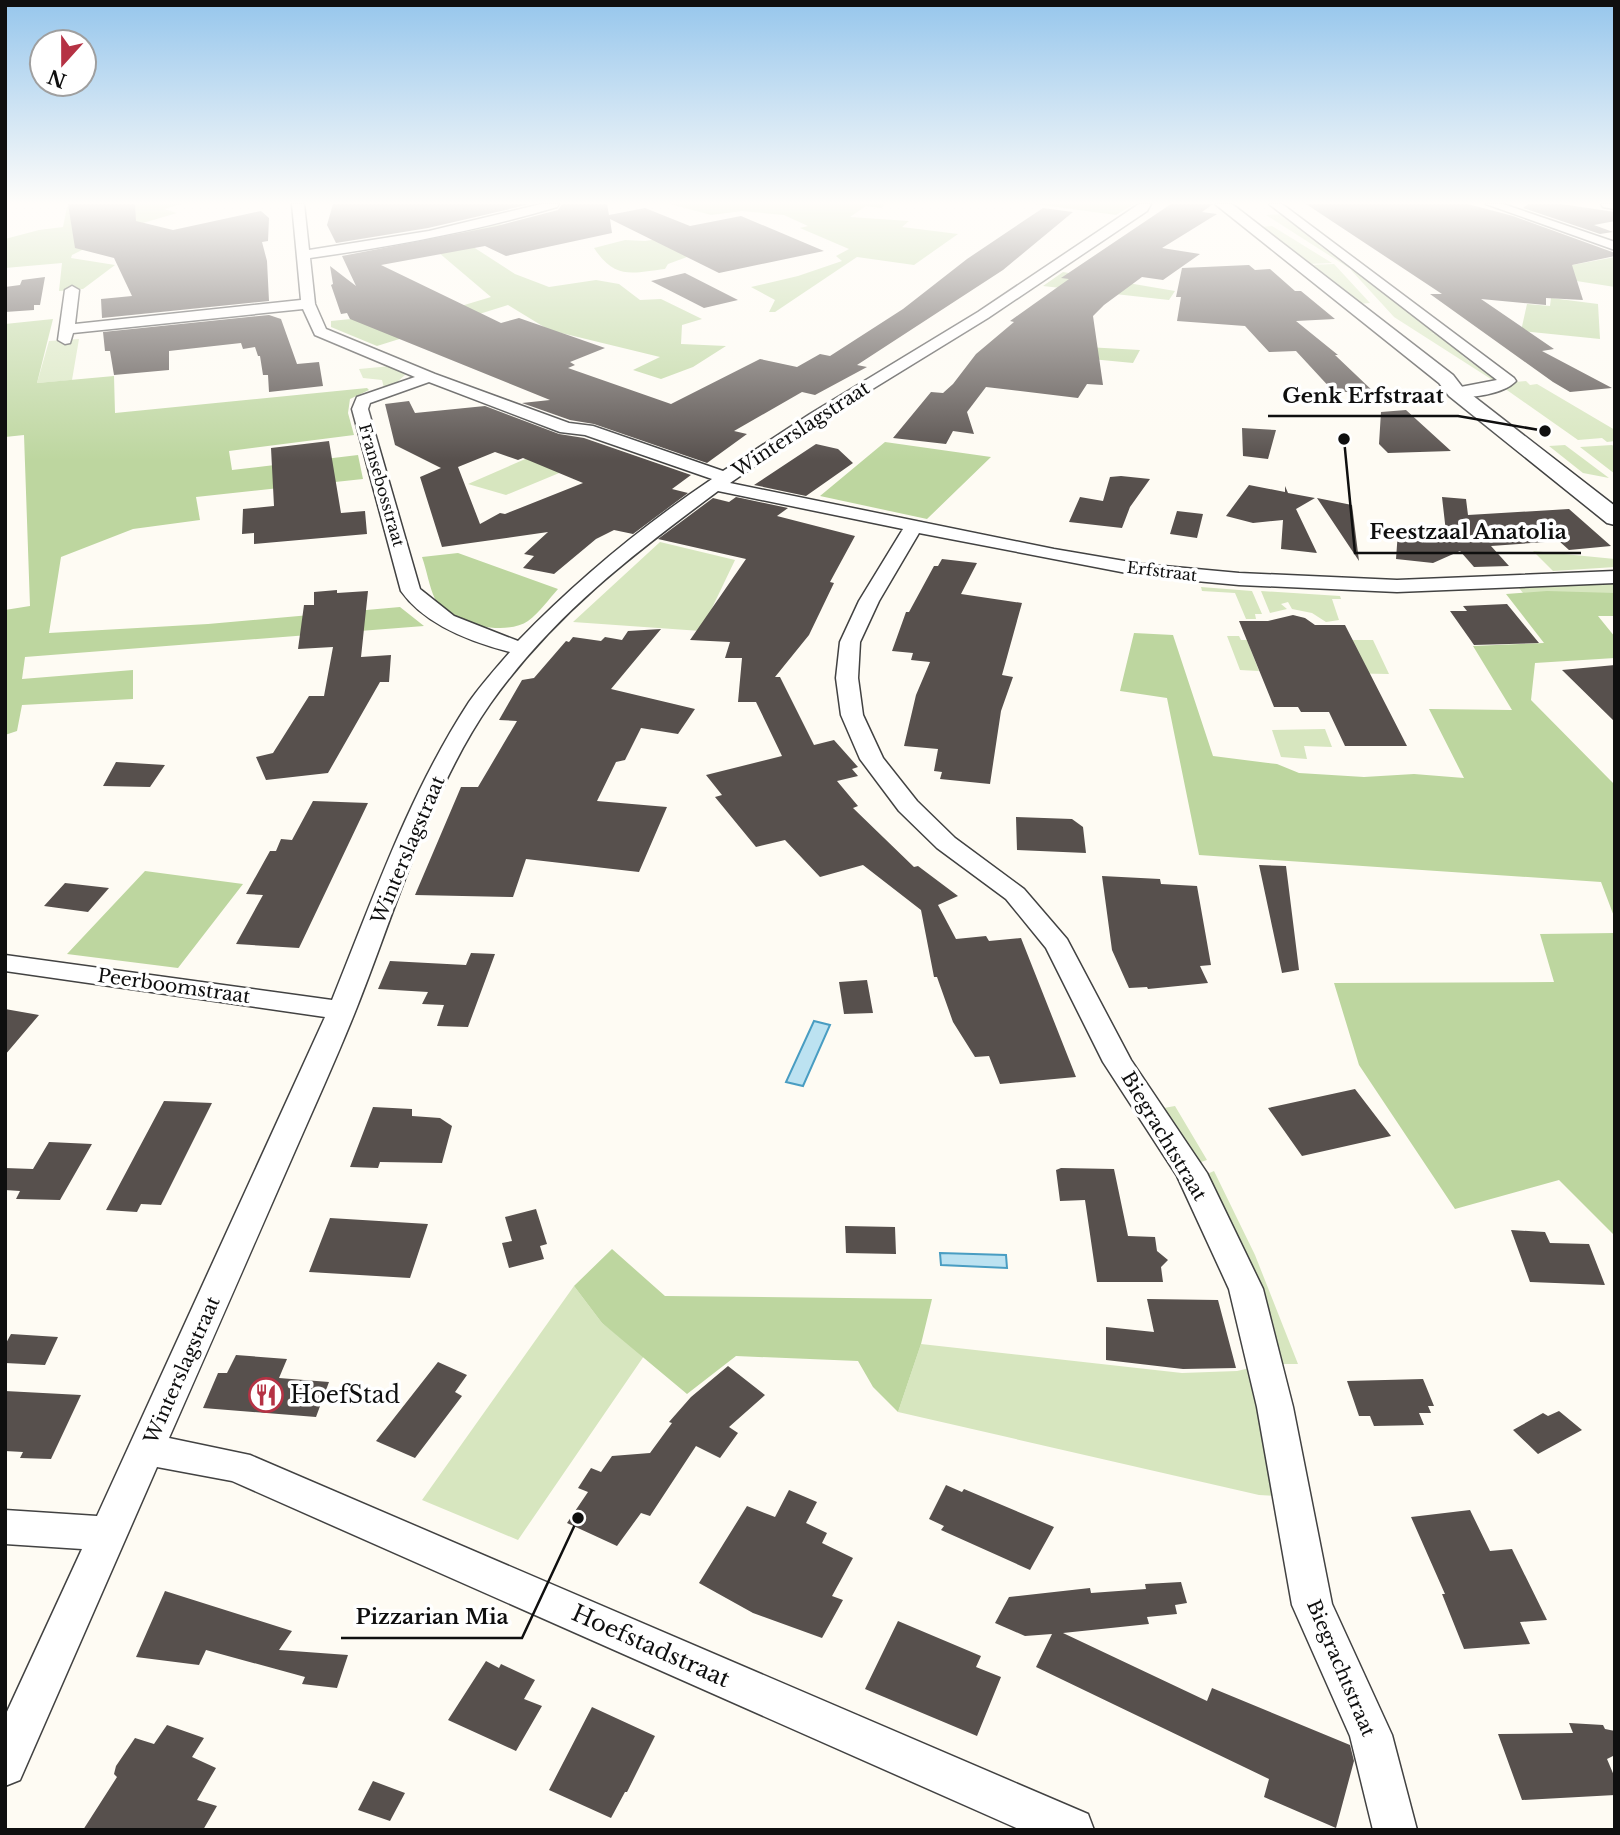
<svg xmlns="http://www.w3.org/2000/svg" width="1620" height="1835" font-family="'Libre Baskerville',serif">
<rect width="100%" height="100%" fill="#fefbf3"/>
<!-- green -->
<path fill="#d7e6bf" d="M1285,214L1282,216C1290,222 1296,224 1303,228L1299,229L1313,240L1323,243L1319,245L1329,252H1335L1355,267L1349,268L1266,215Z
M1272,226L1332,263L1308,264L1261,227Z
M1334,264L1370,303L1358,304L1309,265Z
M1358,269L1388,297L1397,299L1392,300L1410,314H1416L1414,316L1432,331L1442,333L1430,334H1442L1439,336L1459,352L1470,354L1462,355C1469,361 1482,371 1491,371L1495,377L1494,381L1394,317L1351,270Z
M79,339L72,380L37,383L49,341Z
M391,366L406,374L395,384L384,388L382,380L363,378L359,369Z
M1526,381L1530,385L1537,384L1615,430V441L1607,442L1602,438L1578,440L1504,388L1515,382Z
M569,440L605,454L506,495L468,484Z
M1565,445L1609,478L1583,473L1549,446Z
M1612,445L1615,447V474L1580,447Z
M660,542L735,560L701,631L573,622Z
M1533,551L1615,559V567L1553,571Z
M1615,582V593H1523L1519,588Z
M1201,587L1252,591L1262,614H1255L1256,619H1246L1235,593L1202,591Z
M1261,591L1340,596L1341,599H1332L1339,620L1326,622L1312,613L1292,609L1288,602L1281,604L1287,609L1270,613Z
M1227,636H1239L1241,640H1247L1259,671L1240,670Z
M1317,640H1373L1389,674L1332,673Z
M1325,729L1332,747L1304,746L1307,759L1281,757L1272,730Z
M1175,1106L1207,1160L1198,1163L1164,1108Z
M1214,1171L1255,1255L1298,1364H1281L1205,1175Z
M574,1286L602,1323L644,1356L518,1540L422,1500Z
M921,1344L1182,1373L1237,1371L1250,1368L1274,1496L1259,1495L898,1412Z"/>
<!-- forest -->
<path fill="#bdd69f" d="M82,204H182L164,209L177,213L126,228L72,255L71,258L115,265L83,289L59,291L62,263L5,268V239L39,230L63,227L67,207Z
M670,204H885L881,208L866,206L850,217L909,221L902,227L958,234L914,265L857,257L775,312H769L775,300L751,287L798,276L842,261L836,256L849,249L800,228L808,226L784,215L742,211L711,215Z
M1035,204H1134L1116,215Z
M500,224L512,231L464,241L515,274L549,287L596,280L619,284L640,300L661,299L702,319L682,325L681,344L726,346L693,367L661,379L633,370L660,357L549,330L508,305L377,346L331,327V321L451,309L491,297L425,241Z
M671,237L706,250L668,264L665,269C632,273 615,280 594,248L625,240L645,241Z
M1615,257V287L1570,280L1567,266Z
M1063,272L1175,291L1169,300L1043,286Z
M1551,298L1598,304L1600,339L1521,331L1527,304L1550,306Z
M53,319L37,383L114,376L115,413L367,388L369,390L350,399L348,413L354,435L229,451L232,470L358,455L363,479L196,497L200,520L133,529L61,557L49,633L208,624L400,607L424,626L25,657L22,679L133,670V699L22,705L17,731L5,735V610L30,606L24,435L5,437V324Z
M1051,345L1140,350L1133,363L1039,354Z
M885,442L991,457L927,519L820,496Z
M458,553L558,589C549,599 539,613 528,621C505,637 448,624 435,599C429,586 427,571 422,557Z
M1547,591L1615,593V616H1598L1615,637V658L1535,663L1531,700L1615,785V919L1601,882L1199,855L1167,698L1120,691L1134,633L1173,635L1213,756L1277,764L1299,773L1364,777L1414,774L1464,778L1429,709L1512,710L1473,646L1544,643L1506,594Z
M145,871L243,884L178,968L67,954Z
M1615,933V1236L1559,1180L1455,1209L1359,1065L1334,983L1554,982L1540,934Z
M612,1249L665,1296L932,1299L921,1344L898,1412L873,1387L858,1361L736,1356L687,1394L602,1323L574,1286Z"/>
<!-- water -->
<path fill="#bce2f1" stroke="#499dc2" stroke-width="2" d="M814,1021L830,1025L803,1086L786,1082Z
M940,1253L1006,1255L1007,1268L941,1265Z"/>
<!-- building -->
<path fill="#57504d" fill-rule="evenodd" d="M68,204H135L136,221L173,230L261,211L269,218L268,241L262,242L267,261L269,301L102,318L101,299L132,296L114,258L75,248Z
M333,204H531L428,228L336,243L327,225Z
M562,204H607L609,215L645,208L690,226L741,216L824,251L719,273L610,219L612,233L506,256L485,246L381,265L501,323L519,318L605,348L570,362L575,365L568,368L671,404L760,359L797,367L820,354L830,356L903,309L967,259L1043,208L1073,212L1003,270L857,365L867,367L815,395L802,392L734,431L747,434L707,463L594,424L570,420L522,403L550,400L350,319L347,313L341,314L331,285L333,284L330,266L356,286L342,256L497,226L558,210Z
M1171,204H1213L1202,212L1217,214L1162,248L1200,254L1163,280L1142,277L1104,305L1093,316L1103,385L1087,384L1078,398L986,387L967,412L974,434L953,431L946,444L893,438L931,392L943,393L953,384L976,354L1014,322L1010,321L1069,279L1061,278Z
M1306,204H1468L1513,216L1615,253V256L1572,265L1583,300L1546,298V305L1481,299L1554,349L1542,351L1612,388L1570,392L1553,382L1430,294H1442Z
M1528,204H1561L1615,212V221L1594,225L1613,232L1600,234L1523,208Z
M1249,265L1255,270L1270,269L1295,291H1301L1335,319L1296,321L1338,355H1335L1376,394L1333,391L1296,351L1269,352L1245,326L1177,321L1181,297H1176L1182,268Z
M685,273L738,300L704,308L651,281Z
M45,277L40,305H34V310L5,312V287L20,285L22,280Z
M269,315L281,319L297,364L319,362L323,386L269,392L268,375H263L260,356H258L255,347L243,349L241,343L169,351V370L114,375L110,351H105L103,332Z
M409,401L415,413L485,406L559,434L584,438L691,475L672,489L688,493L633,534L614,530L596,539L554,574L523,568L534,556L524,554L548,532L442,547L420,477L441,468L395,445L385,404ZM495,452L518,460L523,458L583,483L505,514L500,513L480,524L458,467Z
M1406,410L1451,451L1388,453L1379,444L1381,412Z
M1242,428L1276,430L1268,459L1243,456Z
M329,441L341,513L365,511L367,534L254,544V533L242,534L243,509L274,506L271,448Z
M816,444L838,449L853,463L806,496L754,485Z
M1121,476L1150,479L1130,507L1122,528L1069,522L1080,497L1103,501L1110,477Z
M1249,485L1285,492V486L1288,493L1315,498L1296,509L1317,553L1281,549L1283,520L1253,523L1226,516Z
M736,497L788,508L777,516L855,536L830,582L834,583L809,635L775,677H780L814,745L834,740L858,767L852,769L858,776L837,781L858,806L853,808L914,867L918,866L958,896L938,905L956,939L986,936L989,941L1021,938L1076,1077L1000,1084L989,1056L975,1057L953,1022L937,977H934L921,910L863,865L820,877L785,840L756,847L715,797L722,795L706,775L782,756L756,702H738L742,658H725L730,642L690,640L746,559L658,539L713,498L729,502Z
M1442,497L1466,499L1468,515L1569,509L1611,546L1569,550L1559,541L1491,546L1509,566L1474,567L1460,551L1433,563L1396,559L1398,531L1413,532V529L1446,532Z
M1317,498L1352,505L1359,561Z
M1177,511L1203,514L1197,538L1170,534Z
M942,559L977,563L961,594L1022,603L1002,675L1013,677L1001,711L990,784L940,779L942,772L934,771L938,749L904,746L916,695L930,662L911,660L913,653L892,651L906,612H909L934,566H938Z
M337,590V593L368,591L361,657L391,655L389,682H380L328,773L266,780L256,757L273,753L309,696H324L333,647L298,649L304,605H314V592Z
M1507,604L1539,643L1474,645L1450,611H1467L1463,606Z
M1293,615L1305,618L1315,625H1345L1407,746H1345L1329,712H1301L1298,707H1274L1239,621H1268Z
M661,629L611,689L695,709L678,734L641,728L625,760L616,762L597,801L667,807L639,872L526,859L513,897L415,895L461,787H478L517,721L499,720L522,680L534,678L566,641L569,642L573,637L601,641L605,637L622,640L628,631Z
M1615,665V722L1562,670Z
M116,762L165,765L150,787L103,786Z
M313,801L368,803L299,948L236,944L263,895L246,894L270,851H276L281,839L292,840Z
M1016,817L1072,819L1083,827L1086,853L1017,850Z
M1259,865L1286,866L1299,970L1282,973Z
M1102,876L1160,879L1161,884L1197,886L1211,965L1200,966L1208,983L1148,989L1147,987L1129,988L1112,950Z
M65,883L109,888L88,912L44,906Z
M471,953L495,954L468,1027L437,1026L444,1005L422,1004L428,992L378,989L390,961L466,965Z
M867,980L873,1013L844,1014L839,982Z
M5,1009L39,1015L5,1055Z
M1355,1089L1391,1136L1302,1156L1268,1108Z
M164,1101L212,1103L161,1205L141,1204L137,1212L106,1210Z
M373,1107L412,1109V1116L440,1118L452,1126L442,1163L380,1162L378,1168L350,1167Z
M49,1142L92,1144L60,1200L16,1199L20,1191L5,1190V1168L33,1169Z
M1061,1168L1114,1169L1128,1236L1155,1237L1157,1251L1168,1260L1161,1267L1163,1282H1097L1085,1200L1060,1201L1056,1170Z
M536,1209L547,1244L540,1246L544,1259L509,1268L502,1243L512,1241L505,1217Z
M330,1218L428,1224L410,1278L309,1272Z
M845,1226L895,1227L896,1254L846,1253Z
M1511,1230L1545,1232L1550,1243L1589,1244L1605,1285L1530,1282Z
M1147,1299L1218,1300L1236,1368L1183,1369L1106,1360V1327L1154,1332Z
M11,1334L58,1337L45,1365L5,1363V1345Z
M236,1355L287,1359L279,1378L329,1382L316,1417L203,1408L218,1373H227Z
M438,1362L467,1375L455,1392L462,1396L415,1458L376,1441Z
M728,1366L765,1395L729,1427L738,1433L720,1458L696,1446L650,1516L641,1513L617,1546L567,1523L588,1492L578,1488L591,1468L601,1472L612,1456L650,1453L672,1423L669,1422L691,1397Z
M1423,1379L1434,1406H1428L1431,1413H1419L1424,1425L1374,1426L1370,1416H1359L1347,1381Z
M5,1391L81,1395L51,1459L20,1458L23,1452L5,1451Z
M1559,1411L1582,1430L1538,1454L1513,1430L1543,1413L1548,1416Z
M946,1485L962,1492L964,1489L1054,1527L1030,1570L941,1530L944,1526L929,1519Z
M789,1490L817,1502L806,1523L827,1533L822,1543L853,1558L832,1596L843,1600L822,1638L753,1613L699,1583L747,1506L775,1517Z
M1470,1510L1490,1551L1512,1549L1547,1620L1520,1622L1530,1644L1464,1649L1442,1594H1445L1411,1517Z
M1181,1582L1187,1603L1175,1605L1177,1614L1147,1617L1149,1624L1063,1633L1207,1701L1212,1688L1350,1745L1354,1761L1336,1828L1264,1797L1269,1779L1036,1667L1052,1634L1025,1636L995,1623L1009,1597L1090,1588L1091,1593L1146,1589L1145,1584Z
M165,1591L292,1631L279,1650L348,1655L337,1688L302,1684L305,1677L206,1650L199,1665L136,1657Z
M898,1621L981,1656L976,1667L1001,1677L977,1736L865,1689Z
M486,1661L499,1668L501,1664L535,1680L524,1699L542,1706L516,1751L448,1720Z
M592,1707L655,1736L627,1792H625L611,1818L549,1790Z
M1569,1723L1603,1725L1605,1729L1615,1731V1755L1607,1759L1615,1778V1795L1522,1800L1498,1734L1573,1733Z
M167,1725L204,1738L192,1757L216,1768L197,1800L217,1806L203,1830H83L117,1777L114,1774L116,1766L135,1738L154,1744Z
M373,1781L405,1793L390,1821L358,1810Z"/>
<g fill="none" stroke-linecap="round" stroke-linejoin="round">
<!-- minor casing -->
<g stroke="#424242" stroke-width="3">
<path id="minor" d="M292,204H304L309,250L429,231L541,204H559L557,207C476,231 394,246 310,258L315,304L326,329L435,374L569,423L593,426L723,471L810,414L978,312L1139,204H1151L1147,211L988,318L822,420L730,483L1054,549L1142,564L1239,573L1397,580L1615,571V583L1397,592L1239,585L1142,576L919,533L879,601L860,642L858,678L863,715L883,758L917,801L955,838L1024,889L1067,939L1131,1060L1207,1173L1263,1289L1293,1407L1332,1604L1392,1735L1417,1830H1373L1350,1736L1292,1605L1257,1407L1229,1289L1177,1176L1103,1062L1046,948L1006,899L937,848L899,811L860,759L841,715L836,678L840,642L859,601L903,529L718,491C632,555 553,615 490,704C430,790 396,909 357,1007C338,1055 316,1103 295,1151C253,1247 211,1343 169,1438L250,1455L1088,1814L1094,1830H1021L232,1481L157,1467L20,1780L5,1786V1716L82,1549L5,1544V1510L97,1516L325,1017L5,971V955L332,1000C373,899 409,794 469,702C481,685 496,668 510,652C471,642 425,625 401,591L352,409L357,397L415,377L315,335L303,309L73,333L70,343L65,344L58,340L65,290L72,286L79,290L75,324L301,300ZM429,382L560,432L585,435L712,479C641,527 577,580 518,641L454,616L420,589L368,409L370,403Z
M1269,204H1282L1514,378L1516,381C1504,394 1468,400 1450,395L1448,392L1450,389L1497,380Z
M1486,204H1503L1615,242V250Z
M1601,204H1615V209L1603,207Z"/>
</g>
<!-- tertiary casing -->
<g stroke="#424242" stroke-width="3">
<path id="tertiary" d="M1215,204H1232L1453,375L1463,388L1615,506V525L1607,523L1449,396L1439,383Z"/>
</g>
<!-- minor -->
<use href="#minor" fill="#fff" fill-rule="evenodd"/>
<!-- tertiary -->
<use href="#tertiary" fill="#fff" fill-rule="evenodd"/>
</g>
<!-- sky -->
<linearGradient id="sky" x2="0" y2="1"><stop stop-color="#96c6ec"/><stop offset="0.44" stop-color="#fffdfa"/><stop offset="1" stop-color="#fffdfa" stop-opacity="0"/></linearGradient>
<rect width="1620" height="461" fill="url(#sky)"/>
<!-- icons -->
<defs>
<g id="restaurant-ring" transform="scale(1.75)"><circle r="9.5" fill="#fff" stroke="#b53244" stroke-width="1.5"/><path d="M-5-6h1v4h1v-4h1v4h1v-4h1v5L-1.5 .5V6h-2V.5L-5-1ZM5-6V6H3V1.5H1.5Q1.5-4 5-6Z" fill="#b53244"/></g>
</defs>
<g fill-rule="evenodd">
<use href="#restaurant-ring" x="266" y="1395"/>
</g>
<g text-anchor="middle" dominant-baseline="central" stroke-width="7" stroke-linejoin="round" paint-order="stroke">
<!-- far-street labels -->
<g font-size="16" fill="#0f0f0f" stroke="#fff">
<text transform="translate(382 485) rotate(74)">Fransebosstraat</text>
<text transform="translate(1162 571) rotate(7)">Erfstraat</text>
</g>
<!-- street labels -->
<g font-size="19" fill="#0f0f0f" stroke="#fff">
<text transform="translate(801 429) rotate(-33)">Winterslagstraat</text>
<text transform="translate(408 850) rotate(-67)">Winterslagstraat</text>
<text transform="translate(174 986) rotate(8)">Peerboomstraat</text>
<text transform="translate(1164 1136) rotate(59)">Biegrachtstraat</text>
<text transform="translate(182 1370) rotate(-66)">Winterslagstraat</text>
<text transform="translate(1341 1668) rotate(67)">Biegrachtstraat</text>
</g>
<!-- near-poi labels -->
<g font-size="23" fill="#0f0f0f" stroke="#fff" text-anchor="start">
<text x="290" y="1395">HoefStad</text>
</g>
<!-- near-street labels -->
<g font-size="23" fill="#0f0f0f" stroke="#fff">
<text transform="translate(651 1646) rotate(24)">Hoefstadstraat</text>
</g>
</g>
<!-- callouts -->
<path fill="none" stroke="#0f0f0f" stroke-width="2.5" d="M1545 431L1458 416H1268M1344 439L1355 553H1581M578 1518L522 1638H341"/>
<g fill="#0f0f0f" stroke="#fff" stroke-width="2.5">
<circle cx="1545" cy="431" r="7"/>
<circle cx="1344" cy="439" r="7"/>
<circle cx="578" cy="1518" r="7"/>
</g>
<g font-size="21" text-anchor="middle" font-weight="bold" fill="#0f0f0f" stroke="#fff" stroke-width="7" stroke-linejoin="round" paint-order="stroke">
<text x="1363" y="403">Genk Erfstraat</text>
<text x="1468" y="539">Feestzaal Anatolia</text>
<text x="432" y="1624">Pizzarian Mia</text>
</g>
<!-- border -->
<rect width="1620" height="1835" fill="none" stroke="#0f0f0f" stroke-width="14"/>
<!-- north arrow -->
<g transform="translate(63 63) rotate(201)"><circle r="33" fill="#ffffff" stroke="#9f9f9f" stroke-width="2"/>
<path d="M0-5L12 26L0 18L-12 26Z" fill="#b53244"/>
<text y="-10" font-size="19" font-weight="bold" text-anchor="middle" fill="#0f0f0f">N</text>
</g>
</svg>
